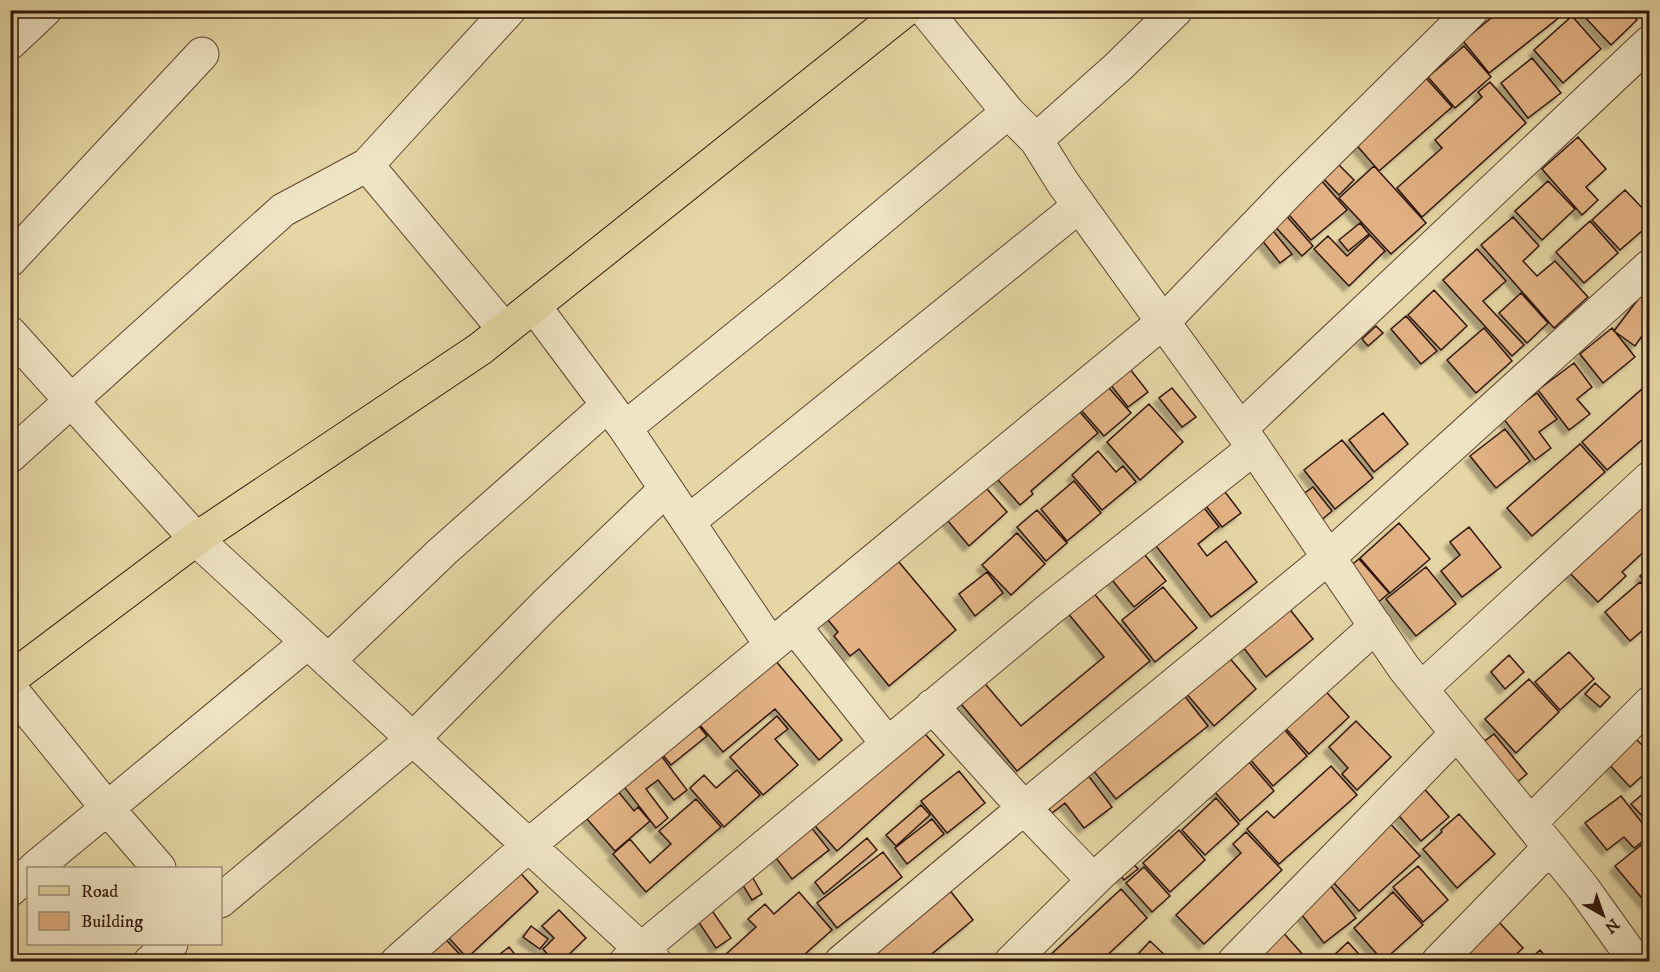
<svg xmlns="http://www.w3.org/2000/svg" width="1660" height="972" font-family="'IM FELL DW Pica',serif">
<defs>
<filter id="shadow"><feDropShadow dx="-5.5" dy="5.5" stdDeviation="1.5" flood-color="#0004"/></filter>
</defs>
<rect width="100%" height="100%" fill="#e6d6a5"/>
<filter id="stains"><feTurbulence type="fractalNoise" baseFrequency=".00333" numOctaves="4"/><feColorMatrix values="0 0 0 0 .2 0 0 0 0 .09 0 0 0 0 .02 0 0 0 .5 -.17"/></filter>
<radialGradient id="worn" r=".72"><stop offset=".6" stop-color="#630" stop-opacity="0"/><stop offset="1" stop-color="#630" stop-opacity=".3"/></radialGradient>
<!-- building -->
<path fill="#e1b183" stroke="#31150b" stroke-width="1.5" filter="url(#shadow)" d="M1501,10H1557L1561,16L1489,73L1463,41Z
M1584,10H1628L1637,20L1611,45L1581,13Z
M1572,16L1601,49L1563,83L1534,50Z
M1464,46L1491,77L1455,108L1428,77Z
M1532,58L1561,93L1528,118L1501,83Z
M1426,78L1452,107L1379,171L1353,141Z
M1490,82L1526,123L1422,217L1397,188L1442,148L1435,140L1482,97L1478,92Z
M1578,137L1606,169L1586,187L1598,200L1582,215L1542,169Z
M1335,161L1354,180L1339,195L1320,175Z
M1374,166L1426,223L1391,254L1339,198Z
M1319,178L1347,210L1311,240L1283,208Z
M1548,181L1575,209L1542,240L1515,211Z
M1625,190L1650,216V224L1620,250L1592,220Z
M1283,212L1313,246L1302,256L1271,222Z
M1513,217L1539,246L1523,261L1537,276L1555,261L1588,297L1554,328L1481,245Z
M1590,221L1618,253L1584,283L1556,252Z
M1360,223L1369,234L1348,251L1339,240Z
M1269,226L1292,254L1280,263L1258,235Z
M1370,235L1385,251L1349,286L1314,249L1328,236L1347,256Z
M1477,249L1506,281L1483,301L1524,345L1512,356L1443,280Z
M1434,290L1467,326L1441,350L1408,315Z
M1521,293L1548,323L1527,343L1499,313Z
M1642,294L1650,299V337L1644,333L1635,346L1614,331Z
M1406,316L1437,351L1421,364L1391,329Z
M1376,326L1383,333L1368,346L1362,339Z
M1484,328L1512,361L1476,393L1447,360Z
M1612,328L1635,357L1603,383L1580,354Z
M1574,363L1592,387L1577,399L1590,414L1569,430L1538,390Z
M1126,364L1148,392L1128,407L1107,380Z
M1101,379L1131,413L1104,436L1074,402Z
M1650,382V433L1607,470L1582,442Z
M1172,388L1196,417L1182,427L1159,398Z
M1537,393L1557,419L1539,432L1551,448L1535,460L1503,418Z
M1073,404L1098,433L1031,491L1033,494L1020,505L992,473Z
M1149,404L1183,442L1140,480L1107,442Z
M1383,413L1408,444L1374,472L1349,440Z
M1505,429L1530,461L1496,488L1470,456Z
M1342,440L1373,478L1335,509L1304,470Z
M1580,444L1605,472L1532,536L1507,508Z
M1098,451L1116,472L1123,466L1136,482L1102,510L1072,475Z
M1216,480L1241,513L1222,527L1197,494Z
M1074,481L1101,513L1067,541L1041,509Z
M981,482L1007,512L969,546L943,515Z
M1650,484V546L1622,572L1626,576L1598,602L1563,566Z
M1313,487L1332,511L1318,523L1298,498Z
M1194,495L1219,527L1198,544L1207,556L1226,541L1257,582L1211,617L1146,533Z
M1037,510L1067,543L1046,561L1017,527Z
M1399,523L1430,559L1390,593L1360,558Z
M1469,527L1501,567L1462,597L1441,571L1460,555L1450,542Z
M1017,533L1045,564L1011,595L982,565Z
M1136,544L1166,581L1134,607L1104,570Z
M893,555L956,630L889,686L859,649L850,656L834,636L838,632L823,614Z
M1359,559L1389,593L1374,606L1344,571Z
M1426,567L1456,604L1416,636L1386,599Z
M1650,567V587L1640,576Z
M987,572L1003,593L975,616L959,594Z
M1640,582L1650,593V624L1630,641L1605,612Z
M1087,585L1150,661L1017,771L957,699L981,679L1021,726L1104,657L1062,606Z
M1163,587L1197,628L1155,662L1122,620Z
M1281,598L1313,639L1266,677L1243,647Z
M1221,648L1256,689L1214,726L1179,685Z
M1569,652L1594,679L1560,710L1535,682Z
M770,654L842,740L819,760L775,709L723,752L694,718Z
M1509,655L1524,672L1505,689L1491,672Z
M1529,679L1559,712L1516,753L1485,719Z
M1595,683L1610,697L1600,707L1585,694Z
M1320,685L1349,717L1309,754L1279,721Z
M1183,694L1208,726L1116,799L1085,760Z
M777,716L788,729L775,739L798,765L763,795L730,757Z
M694,720L707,736L671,765L658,749Z
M1356,721L1391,757L1357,790L1342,774L1348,768L1329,747Z
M1278,722L1307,756L1273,786L1243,751Z
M916,724L944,755L837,851L809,819Z
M1494,734L1527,774L1511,787L1478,746Z
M1633,736L1650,753V769L1630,787L1606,761Z
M656,749L687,790L674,800L658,780L646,789L668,818L656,828L618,779Z
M1248,761L1274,791L1240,821L1214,791Z
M1081,766L1112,807L1084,828L1065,803L1052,813L1040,798Z
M1331,766L1357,795L1279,864L1247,829L1267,811L1274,818Z
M737,770L760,795L724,827L690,788L704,775L716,788Z
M959,771L985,803L947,833L921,801Z
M612,784L634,811L638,807L650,821L615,851L580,811Z
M1421,785L1449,817L1421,841L1393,809Z
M1650,788V824L1631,804Z
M1621,796L1650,833V836L1634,848L1624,837L1607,850L1585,823Z
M1216,798L1239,824L1205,855L1182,830Z
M696,799L721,827L646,892L613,854L630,839L650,863L671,844L659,831Z
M921,805L930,815L896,846L886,835Z
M1459,814L1495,854L1457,888L1423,849L1442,832L1441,830Z
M932,819L944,834L907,864L895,848Z
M1386,819L1420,856L1359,911L1326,874Z
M807,822L829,850L792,879L770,850Z
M1179,830L1205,860L1170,892L1143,863Z
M1246,832L1282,870L1204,944L1176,915L1241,853L1233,844Z
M867,838L877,850L824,894L815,882Z
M1650,838V900L1646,903L1615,866Z
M1122,851L1138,869L1124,880L1109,862Z
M883,852L902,877L837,928L817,903Z
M510,862L538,892L467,958L440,928Z
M1418,866L1448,900L1423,922L1393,887Z
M1144,867L1170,896L1152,912L1126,883Z
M750,873L762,894L752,900L739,879Z
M1326,880L1356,918L1324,943L1294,905Z
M948,888L973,920L922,962H879L870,950Z
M1121,889L1147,918L1100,962H1047L1045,960Z
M799,892L832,930L796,962H728L724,956L756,927L748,919L765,904L774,914Z
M1393,892L1423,925L1383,961L1354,928Z
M708,905L731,938L716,948L694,915Z
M559,910L586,938L561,962H554L543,949L554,938L542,926Z
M1498,921L1523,948L1508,962H1469L1463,954Z
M531,926L548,939L540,949L523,937Z
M434,927L467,962H397Z
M1279,928L1305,957L1300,962H1245Z
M1150,941L1172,962H1131Z
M1348,942L1366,962H1327Z
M509,947L521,962H490Z
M1540,950L1550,962H1527Z"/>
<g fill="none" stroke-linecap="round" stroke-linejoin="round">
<!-- minor casing -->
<g stroke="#5e4532" stroke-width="35">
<path id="minor" d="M925,10L1008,112L1036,140L1063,183L1254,448L1404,668L1583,888L1636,962
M10,43L45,10
M1036,140L1118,67L1176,10
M367,165L504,329
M10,260L202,54
M534,306L625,428L771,645
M10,333L196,539L655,962
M625,428L793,292L1008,112
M1240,429L1650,42
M10,456L283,210L367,165L509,10
M688,522L1079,206
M794,626L887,743
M328,661L443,551L608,405
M10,688L107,808L159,868
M1421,689L1650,478
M932,706L1024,808L1093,880
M1530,823L1650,703
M35,868L308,642
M10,890L28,874
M220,901L413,739L545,605L666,489
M150,962L171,944
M397,962L529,845L1163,322L1292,188L1472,10
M626,962L1051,608L1254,448
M841,962L1024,808L1329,557L1650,266
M1011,962L1101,873L1376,626
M1234,962L1457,733
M1438,962L1550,847"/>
</g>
<!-- major casing -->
<g stroke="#31150b" stroke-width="35">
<path id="major" d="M10,679L196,539L480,349L905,10"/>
</g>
<!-- minor -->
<use href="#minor" stroke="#efe4c4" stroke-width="33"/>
<!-- major -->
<use href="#major" stroke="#e6d6a5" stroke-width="33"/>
</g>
<!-- margin -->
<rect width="1660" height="972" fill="none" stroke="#e6d6a5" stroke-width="36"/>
<rect x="12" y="12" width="1636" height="948" fill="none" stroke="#31150b" stroke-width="3"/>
<rect x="18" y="18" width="1624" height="936" fill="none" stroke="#31150b" stroke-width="1.5"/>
<!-- legend -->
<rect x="27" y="867" width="195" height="78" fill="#efe4c4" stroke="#a3917a" stroke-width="1.5"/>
<rect x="39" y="886" width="30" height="9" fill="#e6d6a5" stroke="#a3917a" stroke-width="1.5"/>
<text x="81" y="897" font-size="18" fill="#31150b">Road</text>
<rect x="39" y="912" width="30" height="18" fill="#e1b183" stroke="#a3917a" stroke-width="1.5"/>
<text x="81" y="927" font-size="18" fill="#31150b">Building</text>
<!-- north arrow -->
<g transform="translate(1603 915) rotate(140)" stroke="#efe4c4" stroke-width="4.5" paint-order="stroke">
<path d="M0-4.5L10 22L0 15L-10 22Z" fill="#31150b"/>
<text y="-9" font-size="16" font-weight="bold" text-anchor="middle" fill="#31150b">N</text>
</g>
<rect width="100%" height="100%" filter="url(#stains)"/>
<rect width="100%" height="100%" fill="url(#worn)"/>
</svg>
